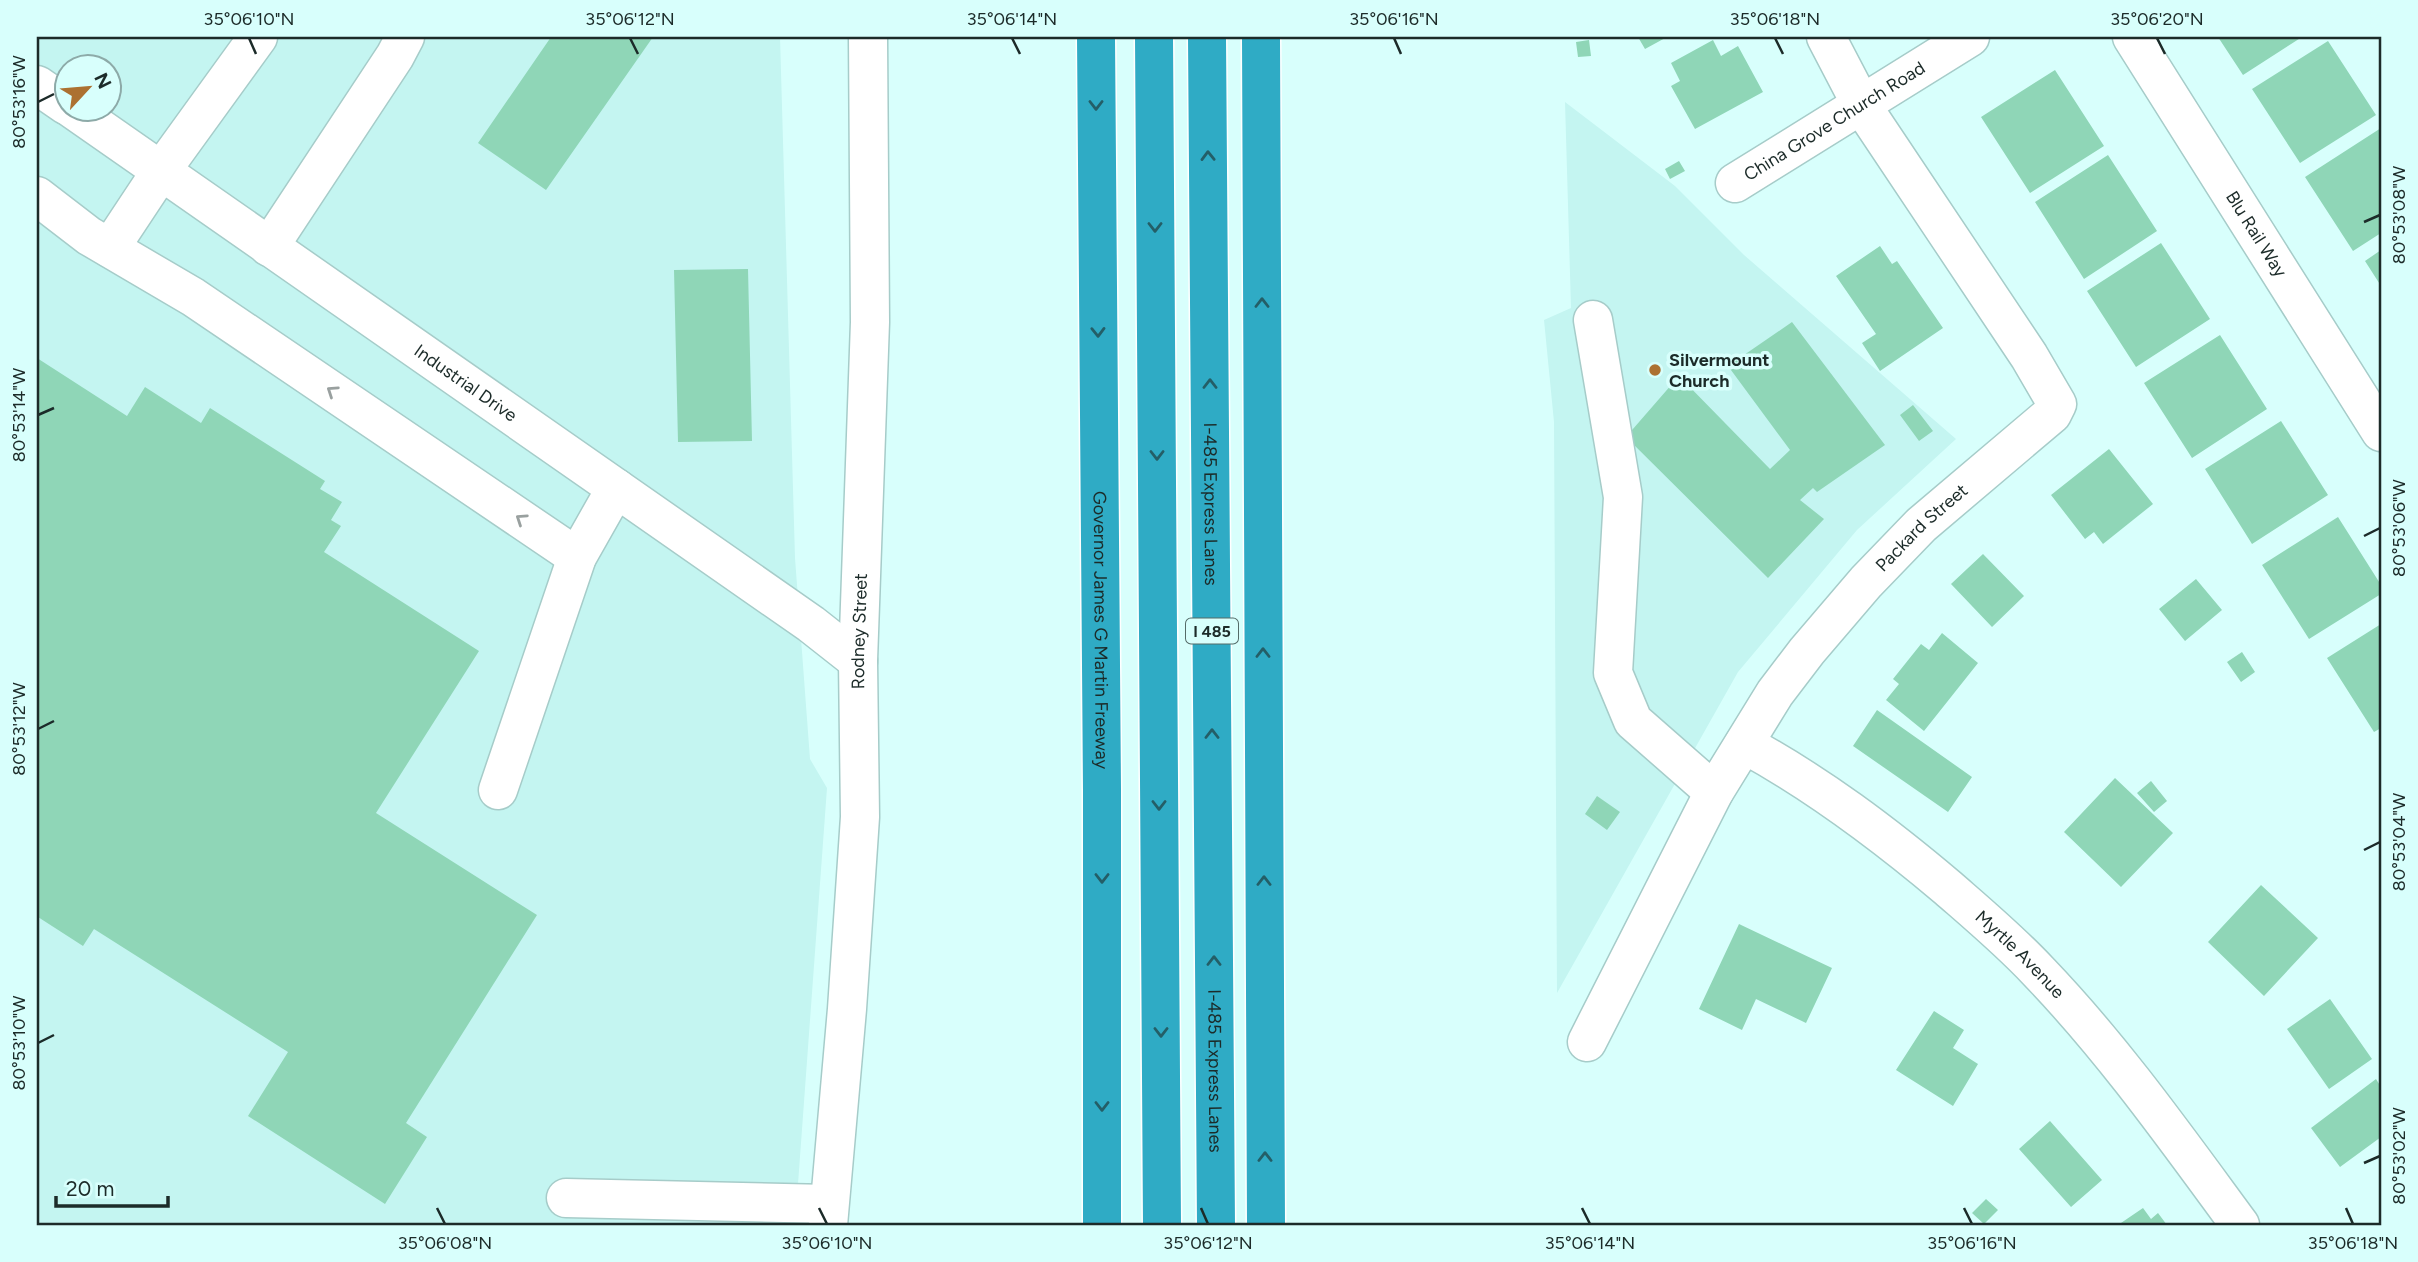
<svg xmlns="http://www.w3.org/2000/svg" width="2418" height="1262" font-family="Figtree,sans-serif">
<rect width="100%" height="100%" fill="#d8fffc"/>
<!-- built -->
<path fill="#c4f5f1" fill-rule="evenodd" d="M37,37H780L795,558L810,759L827,788L795,1225H37ZM66,66H108V108H66Z
M1565,102L1675,186L1744,255L1956,439L1857,530L1738,672L1557,993L1554,422L1544,320L1571,308Z"/>
<!-- building -->
<path fill="#8fd6b7" d="M551,37H653L546,190L478,143Z
M1638,37H1667L1645,49Z
M2218,37H2302L2243,75Z
M1589,40L1591,56L1578,57L1576,42Z
M1713,40L1721,56L1738,46L1763,92L1695,129L1671,86L1680,81L1671,63Z
M2328,41L2376,115L2300,163L2252,89Z
M2055,70L2104,146L2030,193L1981,117Z
M2381,128V233L2353,251L2305,177Z
M2108,155L2157,231L2084,279L2035,202Z
M1679,161L1685,171L1670,179L1665,169Z
M2161,243L2210,319L2136,367L2087,291Z
M1880,246L1892,264L1897,261L1943,328L1880,371L1862,343L1876,334L1836,276Z
M2381,250V286L2365,261Z
M748,269L752,441L678,442L674,270Z
M1792,322L1885,445L1817,492L1813,488L1800,500L1824,519L1768,578L1626,437L1679,376L1770,469L1790,450L1728,366Z
M2220,335L2267,409L2192,458L2144,383Z
M37,358L127,416L145,387L201,423L210,408L325,481L320,489L342,502L331,520L341,526L324,552L479,651L376,813L537,915L406,1123L427,1137L385,1204L248,1116L288,1052L94,929L83,946L38,917L37,920Z
M1913,405L1933,431L1919,441L1900,415Z
M2281,421L2328,495L2252,544L2205,469Z
M2109,449L2153,504L2103,544L2094,532L2085,539L2051,495Z
M2338,517L2381,585V594L2309,639L2262,565Z
M1983,554L2024,596L1992,627L1951,584Z
M2196,579L2222,610L2185,641L2159,609Z
M2381,624V728L2374,732L2327,658Z
M1942,633L1978,663L1924,731L1886,700L1899,684L1893,679L1921,644L1929,650Z
M2242,652L2255,672L2241,682L2227,662Z
M1877,710L1972,777L1948,812L1853,746Z
M2115,778L2173,833L2121,887L2064,832Z
M2151,781L2167,801L2154,812L2137,793Z
M1597,796L1620,812L1607,830L1585,814Z
M2261,885L2318,938L2264,996L2208,942Z
M1739,924L1832,968L1806,1023L1756,999L1742,1030L1699,1009Z
M2330,999L2372,1059L2329,1089L2287,1029Z
M1934,1011L1964,1030L1953,1048L1978,1064L1953,1106L1896,1070Z
M2376,1079L2381,1087V1137L2340,1167L2311,1128Z
M2050,1121L2102,1180L2071,1207L2019,1149Z
M1986,1199L1998,1210L1984,1224L1972,1213Z
M2143,1208L2151,1219L2158,1213L2167,1225H2118Z"/>
<g fill="none" stroke-linecap="round" stroke-linejoin="round">
<!-- minor casing -->
<g stroke="#a6ccc9" stroke-width="41">
<g id="minor">
<path id="s1" d="M2132,37L2381,432"/>
<path d="M37,85L66,105"/>
<path id="s2" d="M71,108L811,624L858,661"/>
<path id="s3" d="M1735,183L1970,37"/>
<path d="M37,196L89,236L193,297L577,557"/>
<path d="M269,247L395,56L405,37"/>
<path d="M110,248L161,171L258,37"/>
<path d="M1593,320L1623,497L1613,673L1633,721L1714,792"/>
<path id="s4" d="M1744,744C1818,784 1884,834 1948,888C1979,915 2010,941 2038,971C2113,1049 2176,1138 2240,1225"/>
<path d="M498,790L577,557L616,488"/>
<path id="s5" d="M1587,1042L1714,792L1775,693L1807,651L1866,582L1921,525L2052,414L2057,404L2029,356L1862,106L1826,37"/>
<path d="M566,1198L829,1204"/>
<path id="s6" d="M828,1225L847,1009L860,817L858,661L870,322L868,37"/>
</g>
</g>
<!-- highway casing -->
<g stroke="#fff" stroke-width="41">
<g id="highway">
<path id="s7" d="M1096,37L1102,790V1225"/>
<path d="M1154,37L1162,1225"/>
<path id="s8" d="M1207,37L1216,1225"/>
<path d="M1261,37L1266,1225"/>
</g>
</g>
<!-- minor -->
<use href="#minor" stroke="#fff" stroke-width="38"/>
<!-- highway -->
<use href="#highway" stroke="#2fabc5" stroke-width="38"/>
</g>
<!-- one-way arrows -->
<defs><path id="oneway-chevron" d="M-2-3.5L2.5 0L-2 3.5" fill="none" stroke-width="1.6" stroke-linecap="round" stroke-linejoin="round" transform="scale(1.75)"/></defs>
<g stroke="#245e67">
<use href="#oneway-chevron" transform="translate(1096 105) rotate(90)"/>
<use href="#oneway-chevron" transform="translate(1208 156) rotate(-91)"/>
<use href="#oneway-chevron" transform="translate(1155 227) rotate(90)"/>
<use href="#oneway-chevron" transform="translate(1262 303) rotate(-90)"/>
<use href="#oneway-chevron" transform="translate(1098 332) rotate(89)"/>
<use href="#oneway-chevron" transform="translate(1210 384) rotate(-90)"/>
<use href="#oneway-chevron" transform="translate(1157 455) rotate(90)"/>
<use href="#oneway-chevron" transform="translate(1263 653) rotate(-90)"/>
<use href="#oneway-chevron" transform="translate(1212 734) rotate(-90)"/>
<use href="#oneway-chevron" transform="translate(1159 805) rotate(90)"/>
<use href="#oneway-chevron" transform="translate(1102 878) rotate(90)"/>
<use href="#oneway-chevron" transform="translate(1264 881) rotate(-90)"/>
<use href="#oneway-chevron" transform="translate(1214 961) rotate(-90)"/>
<use href="#oneway-chevron" transform="translate(1161 1032) rotate(90)"/>
<use href="#oneway-chevron" transform="translate(1102 1106) rotate(90)"/>
<use href="#oneway-chevron" transform="translate(1265 1157) rotate(-90)"/>
</g>
<g stroke="#99a09f">
<use href="#oneway-chevron" transform="translate(332 391) rotate(-146)"/>
<use href="#oneway-chevron" transform="translate(521 519) rotate(-146)"/>
</g>
<!-- ticks -->
<path fill="none" stroke="#1c2b29" stroke-width="2.5" d="M249,38L256,54M630,38L638,54M1012,38L1020,54M1394,38L1401,54M1775,38L1783,54M2157,38L2165,54M38,102L54,94M2364,222L2380,215M38,415L54,408M2364,536L2380,528M38,729L54,721M2364,850L2380,842M38,1043L54,1035M2364,1163L2380,1156M437,1208L445,1224M819,1208L827,1224M1201,1208L1208,1224M1582,1208L1590,1224M1964,1208L1972,1224M2346,1208L2353,1224"/>
<!-- markers -->
<circle fill="#ac7131" stroke="#d8fffc" stroke-width="2.5" cx="1655" cy="370" r="7"/>
<g text-anchor="middle" dominant-baseline="central" stroke-width="7" stroke-linejoin="round" paint-order="stroke">
<!-- shield labels -->
<rect fill="#d8fffc" stroke="#546b68" stroke-width="2" x="1186" y="618.5" width="52" height="25" rx="5"/>
<g font-size="16" font-weight="bold" fill="#1c2b29">
<text x="1212" y="631">I 485</text>
</g>
<!-- street labels -->
<g font-size="18" fill="#1c2b29" stroke="#d8fffc">
<text stroke="none"><textPath href="#s3" startOffset="117">China Grove Church Road</textPath></text>
<text stroke="none"><textPath href="#s1" startOffset="233">Blu Rail Way</textPath></text>
<text stroke="none"><textPath href="#s2" startOffset="481">Industrial Drive</textPath></text>
<text stroke="none"><textPath href="#s8" startOffset="467">I-485 Express Lanes</textPath></text>
<text stroke="none"><textPath href="#s5" startOffset="618">Packard Street</textPath></text>
<text stroke="none"><textPath href="#s7" startOffset="593">Governor James G Martin Freeway</textPath></text>
<text stroke="none"><textPath href="#s6" startOffset="595">Rodney Street</textPath></text>
<text stroke="none"><textPath href="#s4" startOffset="348">Myrtle Avenue</textPath></text>
<text stroke="none"><textPath href="#s8" startOffset="1034">I-485 Express Lanes</textPath></text>
</g>
<!-- poi labels -->
<g font-size="18" font-weight="bold" fill="#1c2b29" stroke="#d8fffc" text-anchor="start">
<text x="1669" y="360">Silvermount<tspan x="1669" dy="21">Church</tspan></text>
</g>
</g>
<!-- border -->
<rect width="2418" height="1262" fill="none" stroke="#d8fffc" stroke-width="77"/>
<!-- north arrow -->
<g transform="translate(88 88) rotate(64)"><circle r="33" fill="#d8fffc" stroke="#8daaa8" stroke-width="2"/>
<path d="M0-5L12 26L0 18L-12 26Z" fill="#ac7131"/>
<text y="-10" font-size="19" font-weight="bold" text-anchor="middle" fill="#1c2b29">N</text>
</g>
<!-- scale -->
<path d="M56 1196v10h112v-10" fill="none" stroke="#1c2b29" stroke-width="3.5"/>
<text x="66" y="1196" font-size="21" fill="#1c2b29" stroke="#d8fffc" stroke-width="5" paint-order="stroke">20 m</text>
<rect x="38" y="38" width="2342" height="1186" fill="none" stroke="#1c2b29" stroke-width="2.5"/>
<g font-size="18" text-anchor="middle" fill="#1c2b29">
<text x="249" y="25">35°06'10"N</text>
<text x="630" y="25">35°06'12"N</text>
<text x="1012" y="25">35°06'14"N</text>
<text x="1394" y="25">35°06'16"N</text>
<text x="1775" y="25">35°06'18"N</text>
<text x="2157" y="25">35°06'20"N</text>
<text transform="translate(19 102) rotate(-90)" y="6">80°53'16"W</text>
<text transform="translate(2399 215) rotate(-90)" y="6">80°53'08"W</text>
<text transform="translate(19 415) rotate(-90)" y="6">80°53'14"W</text>
<text transform="translate(2399 528) rotate(-90)" y="6">80°53'06"W</text>
<text transform="translate(19 729) rotate(-90)" y="6">80°53'12"W</text>
<text transform="translate(2399 842) rotate(-90)" y="6">80°53'04"W</text>
<text transform="translate(19 1043) rotate(-90)" y="6">80°53'10"W</text>
<text transform="translate(2399 1156) rotate(-90)" y="6">80°53'02"W</text>
<text x="445" y="1249">35°06'08"N</text>
<text x="827" y="1249">35°06'10"N</text>
<text x="1208" y="1249">35°06'12"N</text>
<text x="1590" y="1249">35°06'14"N</text>
<text x="1972" y="1249">35°06'16"N</text>
<text x="2353" y="1249">35°06'18"N</text>
</g>
</svg>
